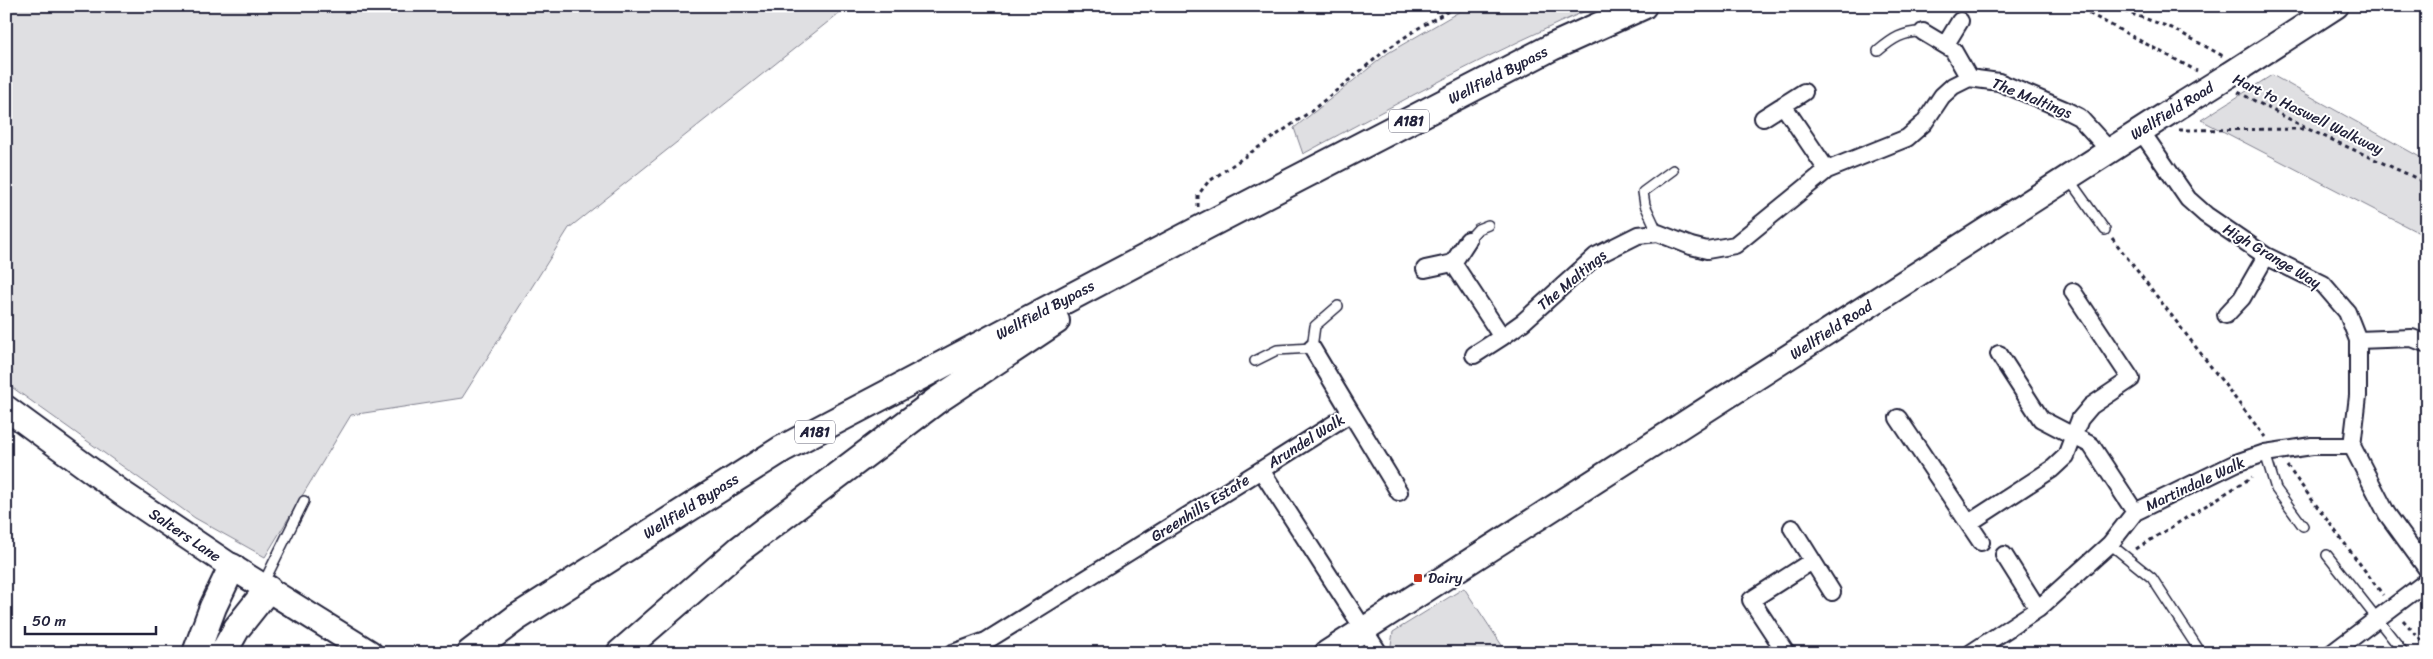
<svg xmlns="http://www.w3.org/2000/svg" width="2433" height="659" font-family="Sriracha,sans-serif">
<rect width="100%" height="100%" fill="#fff"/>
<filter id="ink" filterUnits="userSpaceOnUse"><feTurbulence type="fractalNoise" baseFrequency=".02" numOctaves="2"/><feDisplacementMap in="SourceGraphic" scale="10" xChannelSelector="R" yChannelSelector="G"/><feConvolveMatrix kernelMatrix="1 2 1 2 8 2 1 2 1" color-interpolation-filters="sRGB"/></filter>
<g filter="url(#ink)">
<!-- green -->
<path fill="#dfdfe2" stroke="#80808e" d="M6,6H848L569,228L462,398L351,415L265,557L195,518L6,383Z
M1469,6H1597C1496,49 1400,102 1303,154L1294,128L1388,53Z
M2272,75L2427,161V237L2201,120Z
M1464,588L1507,653H1395L1391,645L1393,632Z"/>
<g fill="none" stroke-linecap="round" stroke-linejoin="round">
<!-- lane casing -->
<g stroke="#22223b" stroke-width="12">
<path id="lane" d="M1878,51C1892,39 1904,31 1923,32
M2068,178L2105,230
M1658,233L1645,205L1643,192L1673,170
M1468,240L1478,229L1488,225
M1255,361L1277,350L1312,348L1315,326L1338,306
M2265,453L2276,489L2303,526
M2110,544L2152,578L2201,653
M2327,555L2404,653
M262,586L304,501"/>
</g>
<!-- street casing -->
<g stroke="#22223b" stroke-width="20">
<path id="street" d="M1923,32L1953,50L1969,78
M1946,44L1960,21
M1783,105L1827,170
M1763,118L1804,92
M2141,131L2188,199L2206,215L2266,256L2323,284L2347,312L2358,340V396L2352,446
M1453,263L1502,337L1523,322L1596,256L1638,235L1658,233L1691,246L1707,250L1735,245L1827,170L1907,138L1924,123L1942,96L1953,86L1969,78L1999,82L2063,109L2079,117L2110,151
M1425,269L1453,263L1468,240
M2226,315L2242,298L2266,256
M2358,340L2412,338L2427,344
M1999,354L2041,419L2091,445L2135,512
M1474,355L1502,337
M1351,413L1399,492
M1898,418L1981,542
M2352,446L2387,514L2427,569
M1261,470L1351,413L1312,348
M1969,523L2052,469L2066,456L2080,419L2091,406L2131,379L2073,292
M1792,528L1832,592
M2004,555L2038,609
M953,653L986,641L1261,470L1379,653
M1786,653L1751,600L1812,561
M1971,653L2038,609L2110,544L2135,512L2236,463L2265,453L2312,446H2352
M2332,653L2427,581"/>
</g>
<!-- secondary casing -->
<g stroke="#22223b" stroke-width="28">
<path id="secondary" d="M2229,75L2336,6
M6,408L122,493L232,567L370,653
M1327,653L2181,105"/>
</g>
<!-- primary casing -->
<g stroke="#22223b" stroke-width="30">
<path id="primary" d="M196,653L213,607L232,567
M223,653L237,628L268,589
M470,653L516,618L782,449L1204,227L1552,47L1643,6
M620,653L740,549L936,401L1056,321"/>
</g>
<!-- path -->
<path stroke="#22223b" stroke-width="3" stroke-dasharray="4 4" stroke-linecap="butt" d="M2075,6L2197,71
M2109,6L2172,28L2223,56
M2089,14L2093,6
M2238,92L2308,129L2427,183
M2179,130L2307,129
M1198,207V195L1208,182L1310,112L1386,50L1417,29L1457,6
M2112,238L2265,437
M2287,466L2383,595
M2136,549L2252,477
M2403,620L2427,647"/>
<!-- lane -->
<use href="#lane" stroke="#fff" stroke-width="9"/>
<!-- street -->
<use href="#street" stroke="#fff" stroke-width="16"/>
<!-- secondary -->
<use href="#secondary" stroke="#fff" stroke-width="24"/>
<!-- primary -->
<use href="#primary" stroke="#fff" stroke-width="26"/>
<!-- secondary-bridge casing -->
<g stroke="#22223b" stroke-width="28" stroke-linecap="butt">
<path id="secondary-bridge" d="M2181,105L2229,75"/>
</g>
<!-- secondary-bridge -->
<use href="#secondary-bridge" stroke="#fff" stroke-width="24"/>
</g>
</g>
<!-- markers -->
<rect fill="#c8321e" stroke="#fff" stroke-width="2" x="1413" y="573" width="10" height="10" rx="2.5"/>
<g text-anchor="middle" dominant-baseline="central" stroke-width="4" stroke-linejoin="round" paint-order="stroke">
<!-- shield labels -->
<g fill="#fff" stroke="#646476" stroke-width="1">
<rect x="1389" y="109.5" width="40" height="23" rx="4"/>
<rect x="795" y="420.5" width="40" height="23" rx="4"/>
</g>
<g font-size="14" font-weight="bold" fill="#22223b">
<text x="1409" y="121">A181</text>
<text x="815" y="432">A181</text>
</g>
<!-- street labels -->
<g font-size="15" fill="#22223b" stroke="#fff">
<text transform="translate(1498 75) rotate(-27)">Wellfield Bypass</text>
<text transform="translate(2032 98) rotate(22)">The Maltings</text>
<text transform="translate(2172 111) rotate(-32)">Wellfield Road</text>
<text transform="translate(2308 114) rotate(26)">Hart to Haswell Walkway</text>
<text transform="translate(2272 256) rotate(31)">High Grange Way</text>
<text transform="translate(1572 280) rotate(-40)">The Maltings</text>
<text transform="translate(1045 310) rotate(-28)">Wellfield Bypass</text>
<text transform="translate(1831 330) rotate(-33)">Wellfield Road</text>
<text transform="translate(1306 441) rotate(-32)">Arundel Walk</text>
<text transform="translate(2195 484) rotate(-25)">Martindale Walk</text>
<text transform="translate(691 506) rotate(-32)">Wellfield Bypass</text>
<text transform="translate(1200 508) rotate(-32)">Greenhills Estate</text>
<text transform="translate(185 535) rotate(34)">Salters Lane</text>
</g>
<!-- poi labels -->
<g font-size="15" fill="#22223b" stroke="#fff" text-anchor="start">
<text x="1428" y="578">Dairy</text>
</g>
</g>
<!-- margin -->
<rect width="2433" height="659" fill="none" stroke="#fff" stroke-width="25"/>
<rect x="12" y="12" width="2408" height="634" fill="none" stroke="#22223b" stroke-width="2" filter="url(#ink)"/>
<!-- scale -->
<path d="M25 626v8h131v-8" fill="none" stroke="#22223b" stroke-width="2.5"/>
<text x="32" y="626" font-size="15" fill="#22223b" stroke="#ffffff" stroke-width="4" paint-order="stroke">50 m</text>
</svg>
